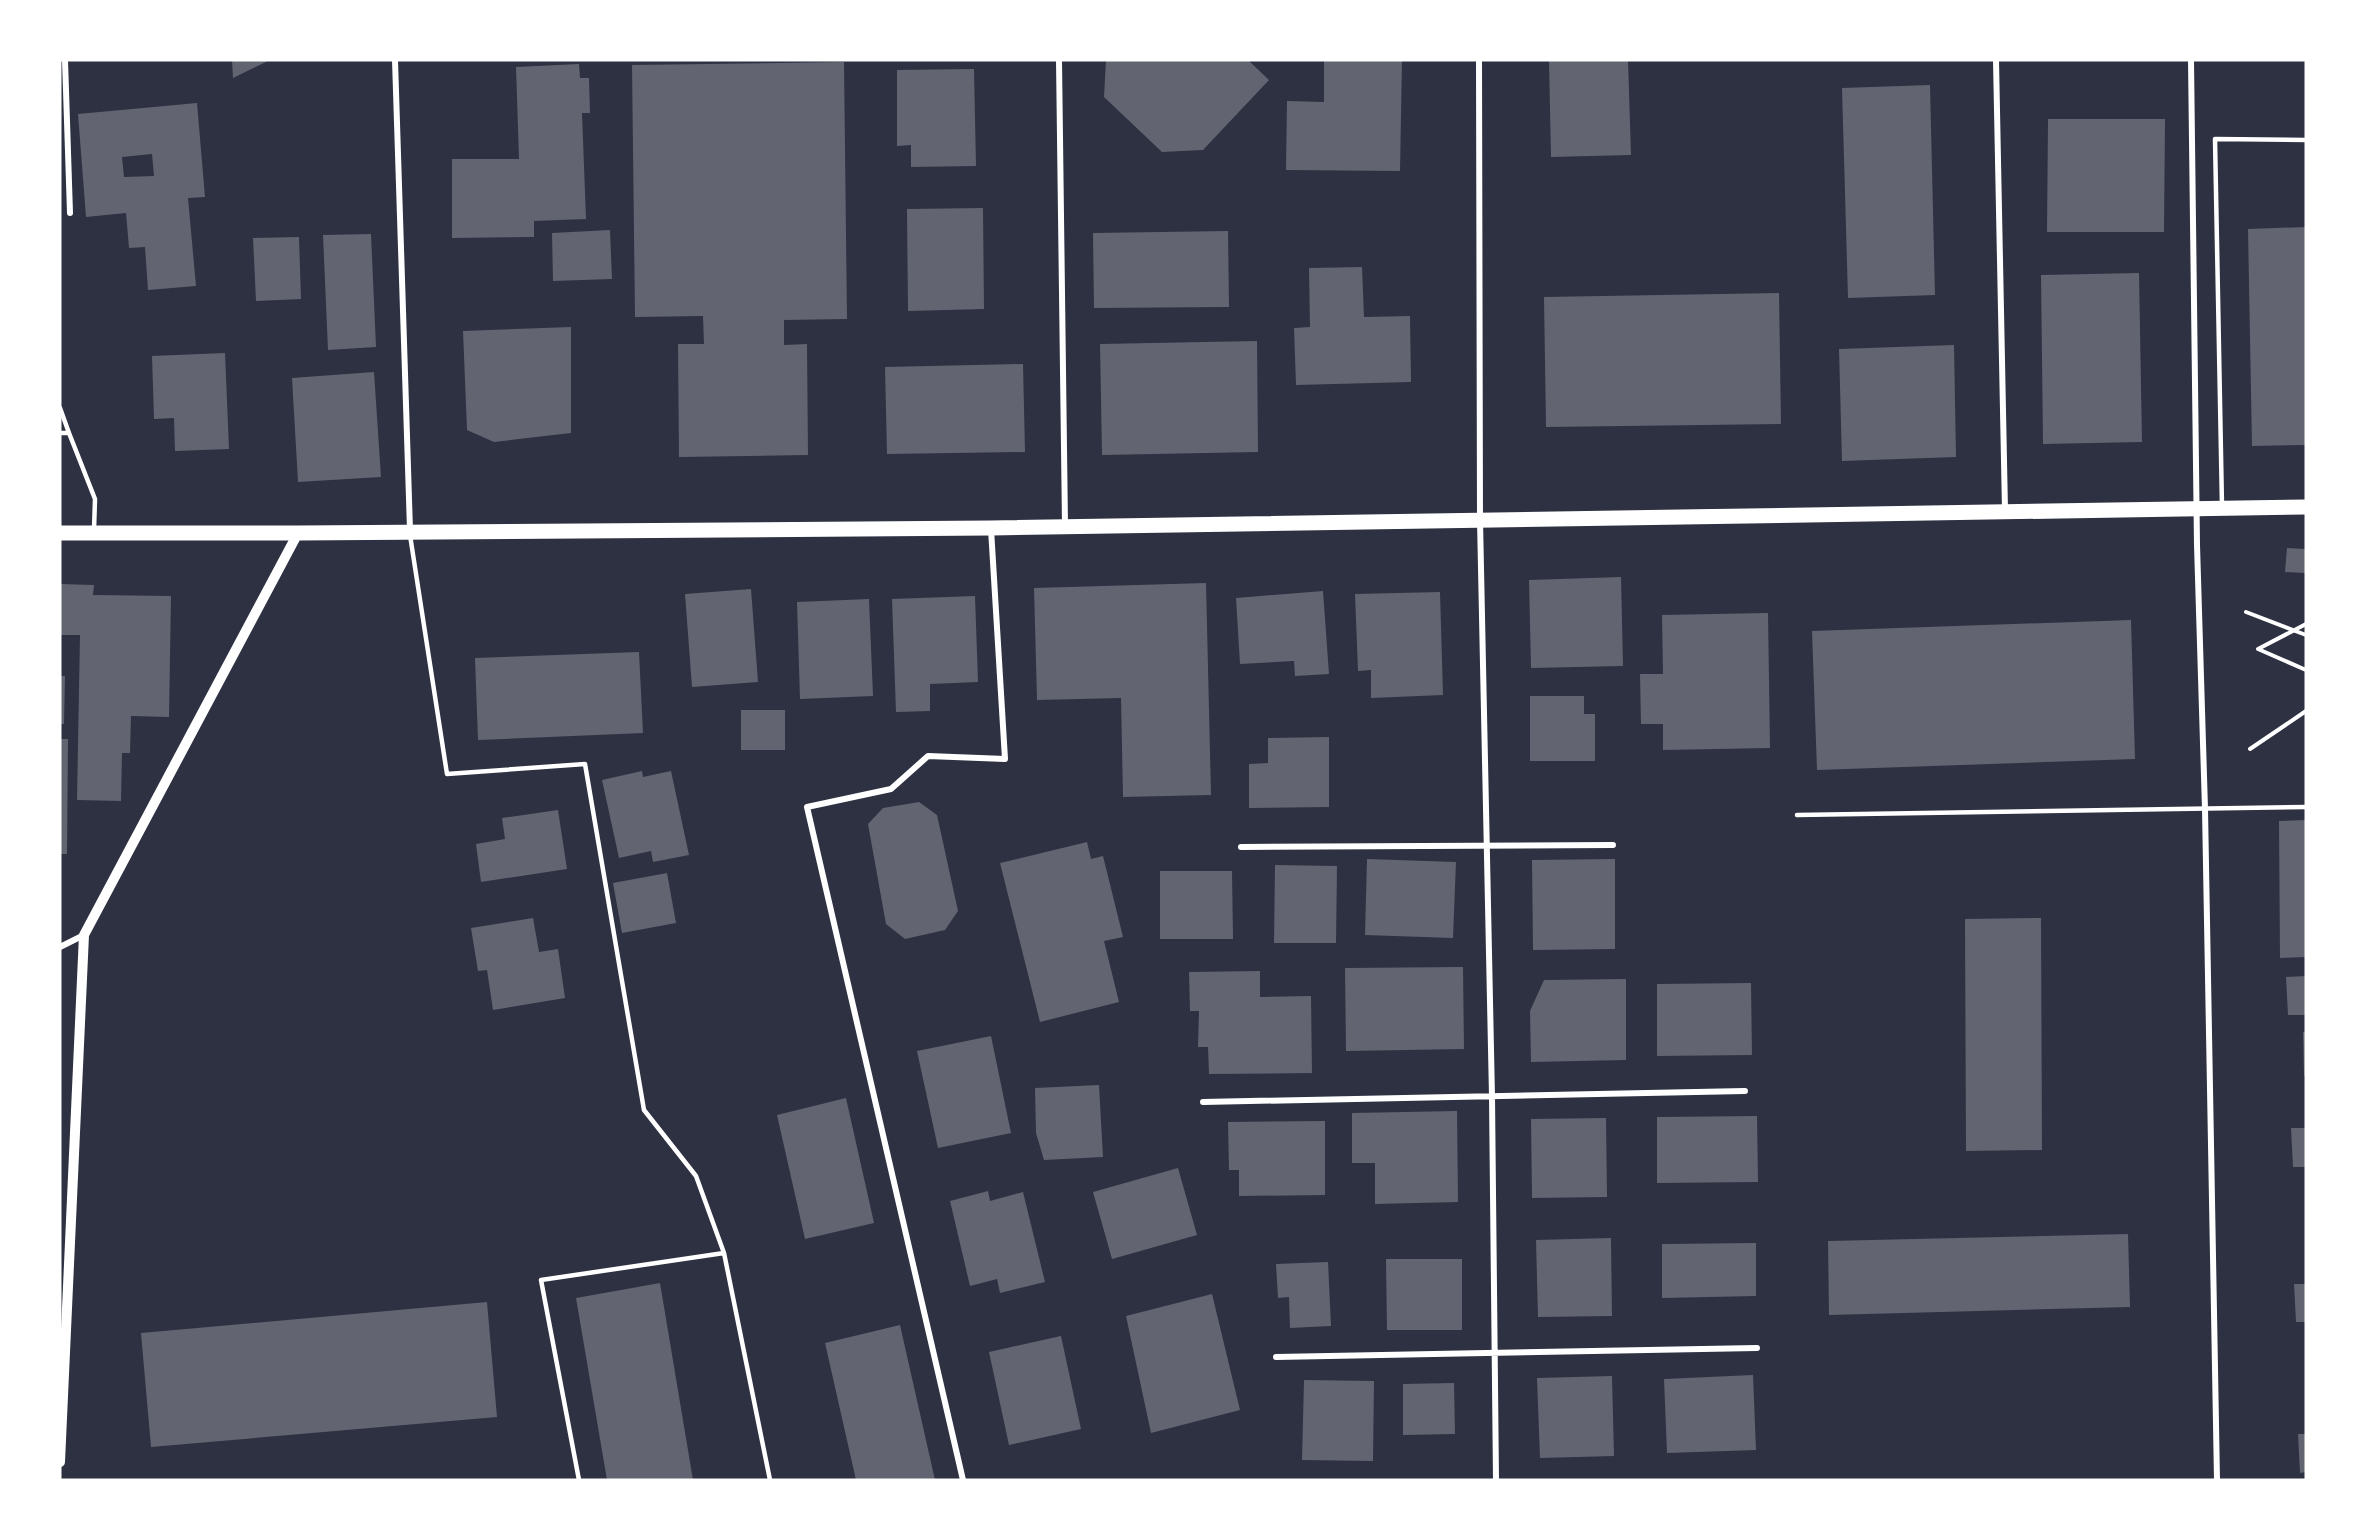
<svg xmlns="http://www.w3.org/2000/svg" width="2366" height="1540" font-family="Mulish,sans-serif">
<rect width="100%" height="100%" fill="#2d3142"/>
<!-- building -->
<path fill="#626471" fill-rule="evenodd" d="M232,60H270L233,78Z
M1106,60H1248L1269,80L1203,150L1162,152L1104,97Z
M1324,60H1402L1400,171L1286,170L1287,101L1324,102Z
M1628,60L1631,155L1551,157L1549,61Z
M844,62L847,319L784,320V345L807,344L808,455L679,457L678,344H704L703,316L635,317L632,65Z
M579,64L580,78H589L590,113H582L586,219L534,221V237L452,238V159H519L516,67Z
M974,69L976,166L911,167V145L897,146V70Z
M1930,85L1935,295L1848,298L1842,88Z
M197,103L205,197L188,198L196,286L148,290L145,247L129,248L126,213L86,217L78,114ZM152,154L154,176L124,177L122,157Z
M2048,119H2165L2164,232H2047Z
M983,208L984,309L908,311L907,209Z
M2306,227V445L2252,446L2248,229Z
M610,230L612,279L553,281L552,233Z
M1228,231L1229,307L1094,308L1093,233Z
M371,234L376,347L328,350L323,235Z
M299,237L301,299L256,301L253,238Z
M1362,267L1364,317L1410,316L1411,382L1296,385L1294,328L1310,327L1309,268Z
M2139,273L2142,442L2043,444L2041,275Z
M1779,293L1781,424L1546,427L1544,297Z
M571,327V433L494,442L467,430L463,331Z
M1257,341L1258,452L1102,455L1100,344Z
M1954,345L1956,457L1842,461L1839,349Z
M225,353L229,449L175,451L174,418L154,419L152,356Z
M1023,364L1025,452L887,454L885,367Z
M374,372L381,477L298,482L292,378Z
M2287,548L2306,549V573L2285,572Z
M1621,577L1623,666L1531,668L1529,580Z
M1206,583L1211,795L1123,797L1121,698L1037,700L1034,588Z
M60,584L94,585L93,595L171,596L169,717L131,716L130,753H122L121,801L77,800L80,635H60Z
M751,589L758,682L692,687L685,594Z
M1323,591L1329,674L1295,676L1294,661L1240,664L1236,598Z
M1440,592L1443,695L1371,698V670L1358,671L1355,594Z
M975,596L978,682L930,684V711L896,712L892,599Z
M869,599L873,696L800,699L797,602Z
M1768,613L1770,748L1663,750V724H1641L1640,674H1663L1662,615Z
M2131,620L2135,759L1817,770L1812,631Z
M639,652L643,733L478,740L475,658Z
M60,676H65L64,724H60Z
M1530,696H1584V714H1595V761H1530Z
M741,710H785V750H741Z
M1329,737V807L1249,808V764L1268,763V738Z
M60,739H68L67,854H60Z
M642,771L643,777L671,771L689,855L653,862L651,851L619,858L602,780Z
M919,802L937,815L958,911L945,930L905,939L886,924L868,824L883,808Z
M558,810L567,869L481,882L476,844L505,839L502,818Z
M2306,820V957L2280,958L2279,821Z
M1087,842L1091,859L1103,856L1123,937L1104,941L1119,1002L1040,1022L1000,863Z
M1367,859L1456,862L1453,938L1365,935Z
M1615,859V949L1533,950L1532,860Z
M1275,865L1337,866L1336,943H1274Z
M1160,871H1232L1233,939H1160Z
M667,873L676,923L622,933L613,883Z
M533,918L539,952L558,949L565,998L493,1010L487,970L478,971L471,928Z
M2041,918L2042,1150L1966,1151L1965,919Z
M1463,967L1464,1049L1346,1051L1345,968Z
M1260,971V997L1311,996L1312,1073L1209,1074L1208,1047H1198L1199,1011H1190L1189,972Z
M2306,976V1015H2288L2286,977Z
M1626,979V1060L1531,1062L1530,1011L1544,980Z
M1751,983L1752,1055L1657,1056V984Z
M2303,1032H2306V1075L2304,1076Z
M991,1036L1011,1133L938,1148L917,1051Z
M1099,1085L1103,1157L1044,1160L1036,1133L1035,1088Z
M846,1098L874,1223L805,1239L777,1115Z
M1457,1111L1458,1202L1375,1204V1163H1352V1113Z
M1757,1116L1758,1182L1657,1183V1117Z
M1606,1118L1607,1197L1532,1198L1531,1119Z
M1325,1121V1195L1239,1196V1170H1229L1228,1122Z
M2291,1128H2306V1167H2293Z
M1178,1168L1197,1235L1112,1259L1093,1192Z
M988,1191L990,1201L1023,1192L1045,1282L1000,1293L997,1279L970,1286L950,1201Z
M2128,1234L2130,1307L1829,1315L1828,1241Z
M1611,1238L1612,1316L1538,1317L1536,1240Z
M1756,1243V1296L1662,1298V1244Z
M1386,1259H1462V1330H1387Z
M1328,1262L1331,1326L1290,1328L1289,1297L1278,1298L1276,1264Z
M660,1283L693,1480H607L576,1298Z
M2294,1284H2306V1322H2296Z
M1212,1294L1240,1410L1151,1433L1126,1316Z
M487,1302L497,1417L151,1447L141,1333Z
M900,1325L935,1480H856L825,1343Z
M1061,1336L1081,1429L1009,1445L989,1352Z
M1753,1375L1756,1450L1667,1453L1664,1379Z
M1612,1376L1614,1456L1540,1458L1537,1378Z
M1304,1380L1374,1381L1373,1461L1302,1460Z
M1454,1383L1455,1434L1403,1435V1384Z
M2298,1434H2306V1472L2300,1473Z"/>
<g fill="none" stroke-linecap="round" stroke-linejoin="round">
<!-- path -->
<path stroke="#fff" stroke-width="4" d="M2246,612L2306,635
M2306,624L2258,649L2306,670
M2250,749L2306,711"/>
<!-- service -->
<path stroke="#fff" stroke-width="4.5" d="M60,408L69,433
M60,433H69L95,499L94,530
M2222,506L2215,139L2306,140
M410,535L447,774L585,764L644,1110L696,1176L724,1253L770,1480
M1797,815L2306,807
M579,1480L541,1280L724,1253"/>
<!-- minor -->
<path stroke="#fff" stroke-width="6" d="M65,60L70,213
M395,60L410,530
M1059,60L1065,526
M1479,60L1480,520L1492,1097L1496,1480
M1996,60L2005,511
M2191,60L2197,545L2205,809L2217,1480
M1241,847L1613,845
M60,947L84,935
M1203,1102L1745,1091
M1276,1357L1757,1348
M963,1480L807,807L891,789L928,756L1005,759L991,529"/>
<!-- tertiary -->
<path stroke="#fff" stroke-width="10" d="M60,1462L84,935L298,533"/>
<!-- primary -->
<path stroke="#fff" stroke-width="15" d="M60,533H298L991,528L2306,507"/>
</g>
<!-- border -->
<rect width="2366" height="1540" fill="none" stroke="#ffffff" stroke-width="123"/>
</svg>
